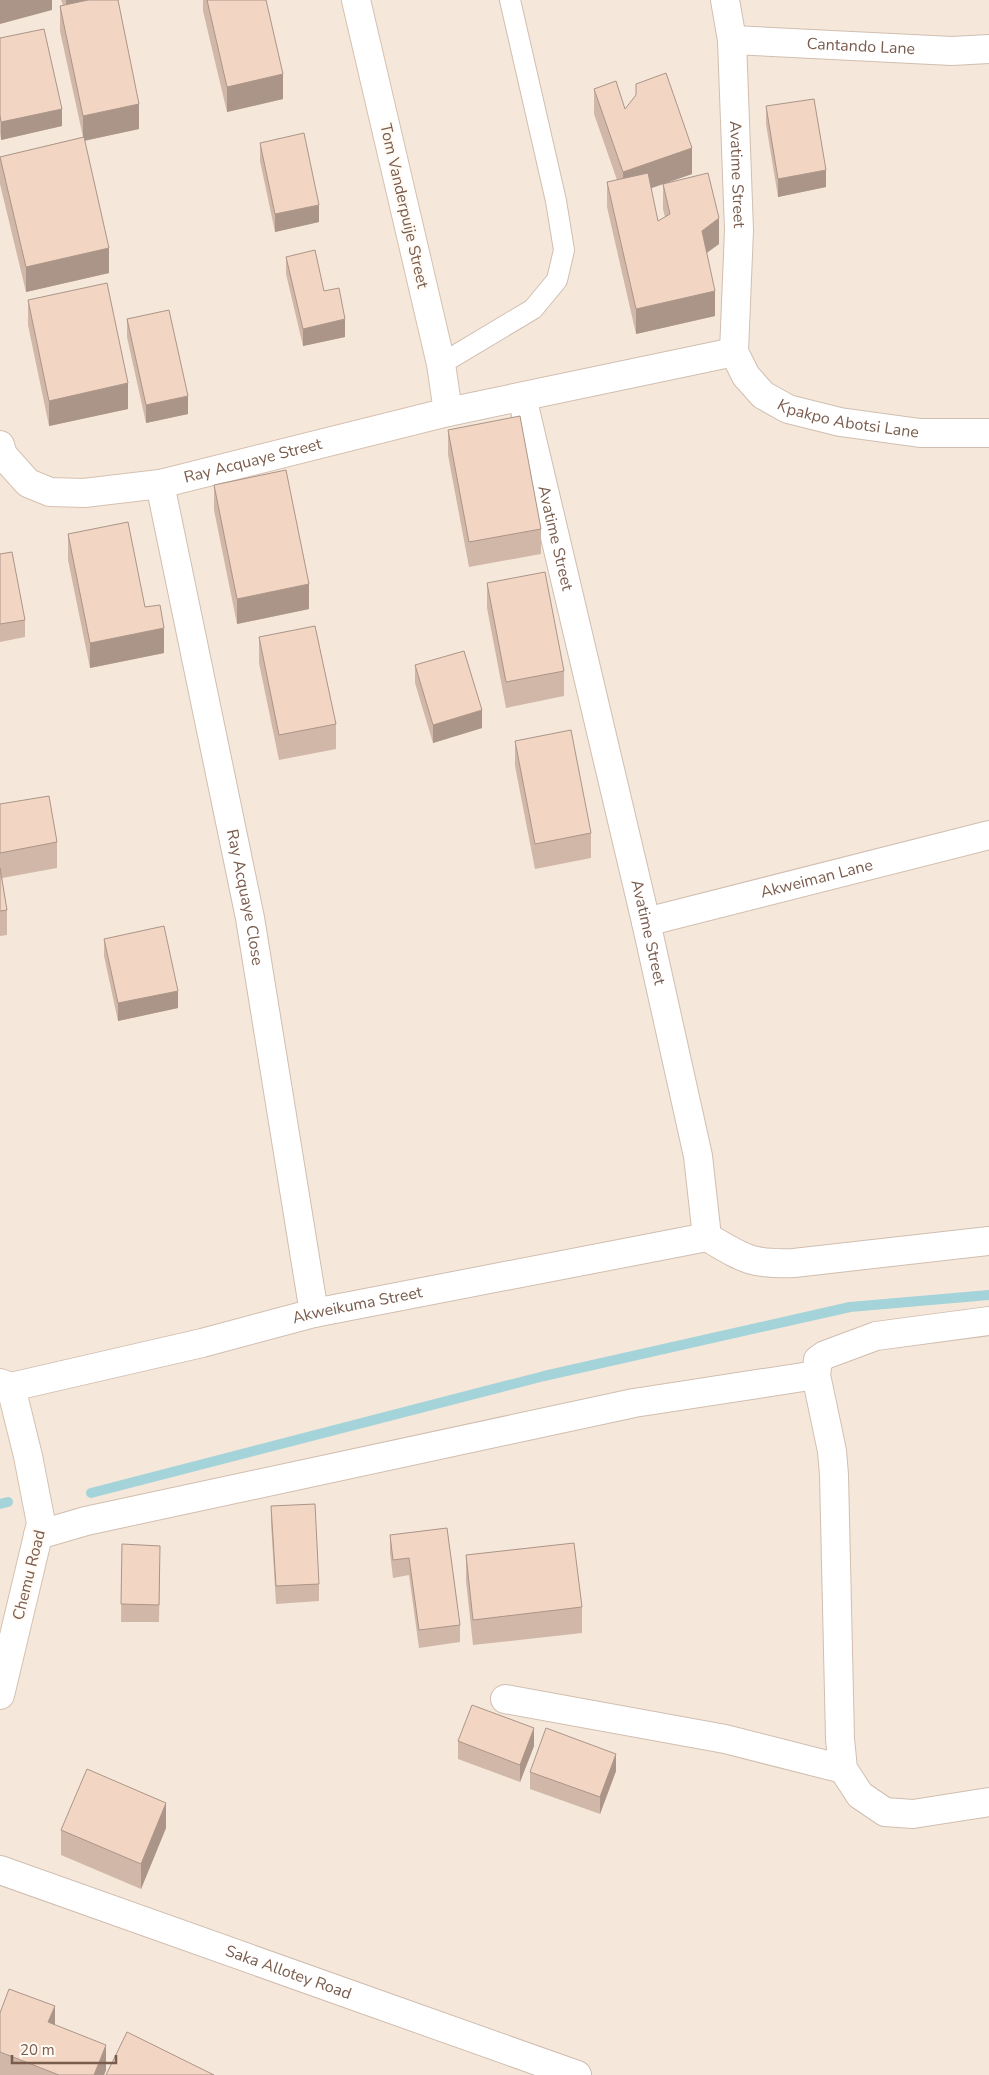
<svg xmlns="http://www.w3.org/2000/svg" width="989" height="2075" font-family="'Nunito Sans',sans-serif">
<rect width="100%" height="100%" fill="#fdf6ec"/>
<!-- residential -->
<path fill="#f5e8da" d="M0,0H989V2075H0Z"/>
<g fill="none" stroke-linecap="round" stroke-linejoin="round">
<!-- stream -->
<path stroke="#a5d3da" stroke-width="10" d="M91,1493L544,1376L850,1307L989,1295
M0,1504L8,1502"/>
<!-- lane casing -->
<g stroke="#d1beb0" stroke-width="22">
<path id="lane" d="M441,364L533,309L557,280L564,250L556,201L510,0"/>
</g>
<!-- street casing -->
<g stroke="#d1beb0" stroke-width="30">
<g id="street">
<path id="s1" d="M725,0L732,40L739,230L734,352L746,376L763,395L788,409L840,422L920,433H989"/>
<path id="s2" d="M732,40L952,51L989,49"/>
<path id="s3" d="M522,397L646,922L698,1156L707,1237"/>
<path d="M448,412L734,352"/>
<path id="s4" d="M160,484L250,918L314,1313"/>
<path id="s5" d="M646,922L989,835"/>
<path d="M707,1237C743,1258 751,1265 794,1263L989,1241"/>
<path d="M989,1321L876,1336L825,1355L818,1360L816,1375L832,1451L834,1475L840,1739L843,1769L860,1795L885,1812L913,1814L989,1802"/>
<path id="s6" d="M11,1387L202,1343L314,1313L707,1237"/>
<path d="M38,1535L86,1521L634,1403L816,1375"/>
<path d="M505,1699L725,1739L843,1769"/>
<path id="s7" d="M0,1870L577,2075"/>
</g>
</g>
<!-- secondary casing -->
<g stroke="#d6c0b0" stroke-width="30">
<g id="secondary">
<path id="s8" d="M0,445L3,455L28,483L50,492L84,493L160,484L448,412L441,364L356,0"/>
<path d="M0,1383L11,1387L28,1456L41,1523L0,1695"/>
</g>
</g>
<!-- lane -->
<use href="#lane" stroke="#fff" stroke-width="20"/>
<!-- street -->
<use href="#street" stroke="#fff" stroke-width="28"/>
<!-- secondary -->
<use href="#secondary" stroke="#fff" stroke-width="28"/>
</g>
<!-- wall -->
<path fill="#d1b7a8" d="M61,0H118L139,129L84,141L109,273L26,292L0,184V157L83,137L60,31V6L63,5Z
M203,0H266L283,99L227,112L203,11Z
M0,38L62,126L1,140L0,133Z
M636,84L692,174L651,188L658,221L665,217L663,209V184L719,244L707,253L715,316L636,334L607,207V182L617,180L594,114V89L625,109L636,96Z
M766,106L826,187L778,197L766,124Z
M260,143L319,222L275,232L260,161Z
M286,257L324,291L345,337L303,346L286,274Z
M28,300L128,409L49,426L28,325Z
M127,319L188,414L146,423L127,337Z
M448,430L541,529V554L469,567L448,455Z
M214,485L309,609L237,624L214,510Z
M68,534L145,607L164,653L90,668L68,560Z
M0,554L25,620V637L0,642Z
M487,583L564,671V696L506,708L487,608Z
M259,637L336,724V749L279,760L259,663Z
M415,665L482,728L433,743L415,683Z
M515,741L591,833V858L535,869L515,766Z
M0,804L57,842V868L2,878L7,910V935L0,936Z
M104,939L178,1008L118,1021L104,956Z
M271,1506L319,1584V1601L276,1604L271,1523Z
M447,1528L460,1625V1642L419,1648L409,1575L393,1578L390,1553V1535Z
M122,1544L160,1563L159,1622H121Z
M466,1555L582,1607V1633L473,1645L466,1581Z
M458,1741L534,1746L520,1782L458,1759Z
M616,1771L600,1814L530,1789V1772Z
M166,1828L141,1889L61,1855V1830Z
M0,2013L55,2025L106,2070L104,2075H0Z"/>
<!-- shaded-wall -->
<path fill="#aa9588" d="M0,0H52V10L0,24Z
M66,0H114L66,20Z
M283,74V99L227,112V87Z
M139,104V129L83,141V116Z
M62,109V126L1,140V122Z
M692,148V174L623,198V172Z
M826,170V187L778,197V179Z
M319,205V222L275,232V214Z
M719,218V244L702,256V231Z
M109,248V273L26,292V267Z
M715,291V316L636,334V309Z
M345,319V337L303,346V329Z
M128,383V409L49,426V401Z
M188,396V414L146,423V405Z
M309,584V609L237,624V599Z
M164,628V653L90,668V643Z
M482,710V728L433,743V725Z
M178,991V1008L118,1021V1003Z
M534,1728V1746L520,1782V1765Z
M616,1754V1771L600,1814V1797Z
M166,1803V1828L141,1889V1864Z
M55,2006V2031L48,2022Z
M106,2045V2070L104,2075H94Z"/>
<!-- building -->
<path fill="#f3d5c3" stroke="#aa9588" d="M88,0H118L139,104L83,116L60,6Z
M207,0H266L283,74L227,87Z
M44,29L62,109L1,122L0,115V38Z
M666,73L692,148L623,172L594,89L616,81L625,109L636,95V84Z
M814,99L826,170L778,179L766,106Z
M304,133L319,205L275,214L260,143Z
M84,137L109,248L26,267L0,157Z
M648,173L658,221L670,214L663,184L708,173L719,218L702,231L715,291L636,309L607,182Z
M315,250L324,291L339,288L345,319L303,329L286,257Z
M107,283L128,383L49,401L28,300Z
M169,310L188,396L146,405L127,319Z
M520,416L541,529L469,542L448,430Z
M286,470L309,584L237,599L214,485Z
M128,522L145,607L160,605L164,628L90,643L68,534Z
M12,552L25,620L0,624V554Z
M545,572L564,671L506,682L487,583Z
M315,626L336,724L279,735L259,637Z
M464,651L482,710L433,725L415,665Z
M571,730L591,833L535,844L515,741Z
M49,796L57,842L0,853V804Z
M0,868L7,910L0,911Z
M164,926L178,991L118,1003L104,939Z
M315,1504L319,1584L276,1586L271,1506Z
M447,1528L460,1625L419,1630L409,1558L393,1560L390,1535Z
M574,1543L582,1607L473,1620L466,1555Z
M122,1544L160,1546L159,1605L121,1604Z
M472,1705L534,1728L520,1765L458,1741Z
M546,1728L616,1754L600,1797L530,1772Z
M87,1769L166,1803L141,1864L61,1830Z
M9,1989L55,2006L48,2022L106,2045L94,2075H59L0,2052V2013Z
M127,2032L214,2075H106Z"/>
<g text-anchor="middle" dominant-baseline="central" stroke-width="4" stroke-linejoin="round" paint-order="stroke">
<!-- street labels -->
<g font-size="16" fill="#7a5c4d" stroke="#fffaf3">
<text stroke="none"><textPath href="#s2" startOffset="129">Cantando Lane</textPath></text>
<text stroke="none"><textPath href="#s1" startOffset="175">Avatime Street</textPath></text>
<text transform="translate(404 206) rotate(77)">Tom Vanderpuije Street</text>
<text stroke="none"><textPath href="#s1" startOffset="495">Kpakpo Abotsi Lane</textPath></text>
<text stroke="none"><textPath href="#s8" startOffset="278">Ray Acquaye Street</textPath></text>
<text stroke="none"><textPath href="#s3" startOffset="145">Avatime Street</textPath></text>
<text stroke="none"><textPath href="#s5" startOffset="176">Akweiman Lane</textPath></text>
<text stroke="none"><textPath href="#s4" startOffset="422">Ray Acquaye Close</textPath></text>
<text stroke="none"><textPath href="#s3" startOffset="550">Avatime Street</textPath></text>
<text stroke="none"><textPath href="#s6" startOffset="356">Akweikuma Street</textPath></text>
<text transform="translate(29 1575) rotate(-76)">Chemu Road</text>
<text stroke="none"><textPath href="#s7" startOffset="306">Saka Allotey Road</textPath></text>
</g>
</g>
<!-- scale -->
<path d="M12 2055v8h104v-8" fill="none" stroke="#7a5c4d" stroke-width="2.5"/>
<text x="20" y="2055" font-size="15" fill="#7a5c4d" stroke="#fffaf3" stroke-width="4" paint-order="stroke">20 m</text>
</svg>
